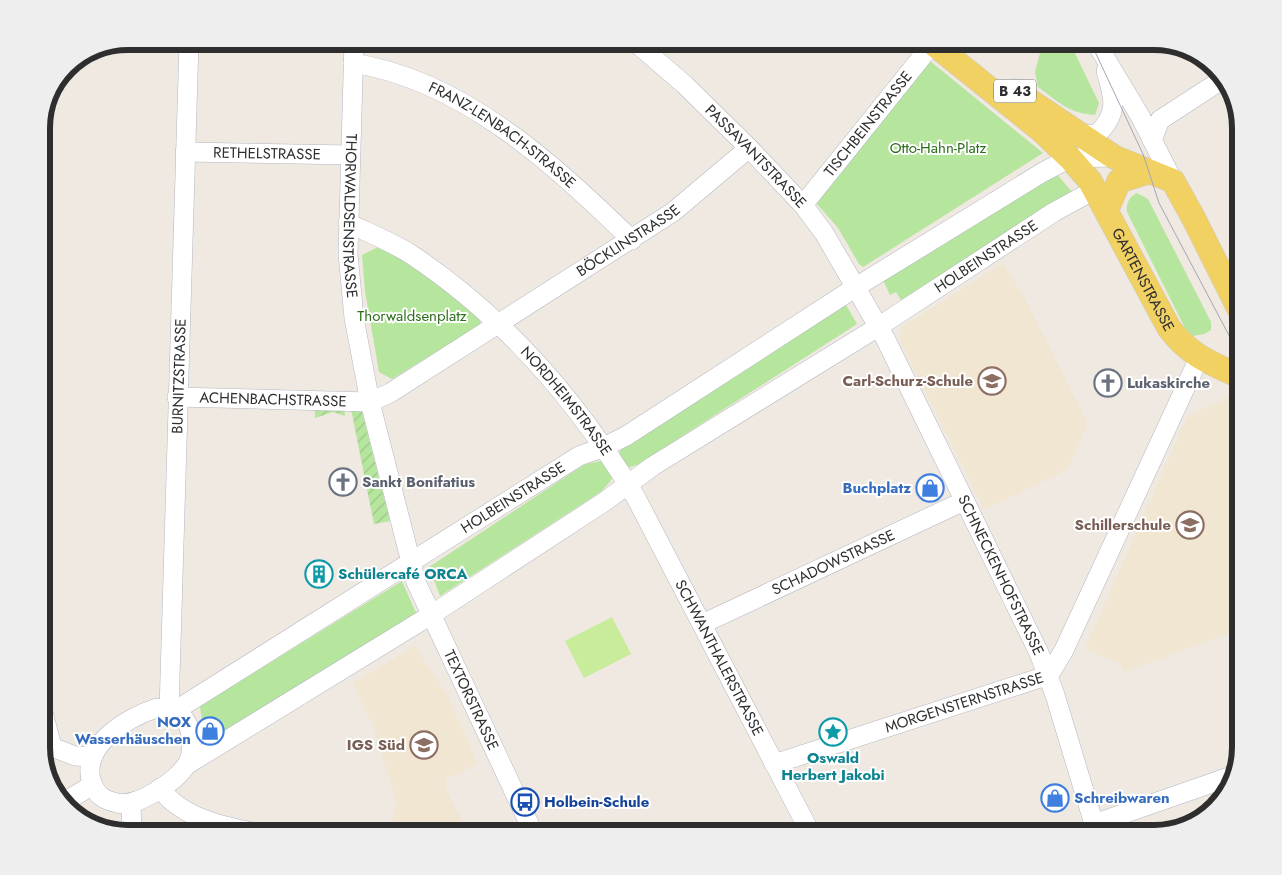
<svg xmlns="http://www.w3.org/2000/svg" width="1282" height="875" font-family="Jost,sans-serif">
<defs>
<pattern id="garden-furrows" width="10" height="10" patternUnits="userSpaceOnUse" patternTransform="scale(1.25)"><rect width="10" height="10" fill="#b6e59e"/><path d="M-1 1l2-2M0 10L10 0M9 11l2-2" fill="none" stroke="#9dc588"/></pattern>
</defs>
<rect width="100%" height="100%" fill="#efe9e1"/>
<!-- education -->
<path fill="#f0e6d1" d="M1234,100L1241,127V132L1227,106Z
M1003,263L1025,299L1088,424L1068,469L984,510L899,338V333L902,327Z
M1241,391V629L1124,672L1122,665L1085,649L1187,417Z
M415,646L447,695L478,764L445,780L448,786L445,787L468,834H388L397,803L373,726L353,683Z"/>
<!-- park -->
<path fill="#b6e59e" d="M1062,41H1069L1099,103L1095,115C1068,113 1059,102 1038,87L1035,72L1040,53Z
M930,61L1043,153L863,267L859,264L838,228L817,204V201Z
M1056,173L1072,192L901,300L896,292L890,295L883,280Z
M1137,193L1148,199L1211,322V330L1204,334L1193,336L1186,330L1127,212C1126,203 1129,197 1137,193Z
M380,246C417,265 449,291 480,320V325L392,379L379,372L365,291L362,255Z
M846,305L857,324L637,465L627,468L619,459L620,451L625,444Z
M601,461L607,464L613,478L602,491L440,596L429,567L585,464Z
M402,581L416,613L205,744L200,706Z"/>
<!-- garden -->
<path fill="url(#garden-furrows)" d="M315,408H344L345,416L333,412L315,418Z
M361,408L390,521L374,524L351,409Z"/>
<!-- pitch -->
<path fill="#c9ec9a" d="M612,617L631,654L584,678L565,641Z"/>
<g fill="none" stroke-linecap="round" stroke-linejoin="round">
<!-- minor casing -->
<g stroke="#b4b7c1" stroke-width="20">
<g id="minor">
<path id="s1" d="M354,41L348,254L354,318L370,402L416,582L534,834"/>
<path id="s2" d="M634,41L685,85L749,148L803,205L824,233L885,338L1039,653L1055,695L1097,834"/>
<path d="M1095,41L1140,116L1173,181"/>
<path id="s3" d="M353,63C465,81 553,164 632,240"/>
<path d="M1082,135L1097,134C1119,114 1114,98 1106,71"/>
<path d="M1152,140L1160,120L1223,79"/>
<path id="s4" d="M185,152L350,155"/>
<path id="s5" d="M803,205L933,43"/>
<path id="s6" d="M348,223C369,233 392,242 412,255C505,317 578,402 635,496L811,834"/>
<path id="s7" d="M177,397L370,402L390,393L673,212L749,148"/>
<path id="s8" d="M702,624L964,501"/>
<path d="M41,704L52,747L75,756L92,757"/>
<path d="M157,708C167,711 178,712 185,720C193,731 194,753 187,764C177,781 137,808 117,803C104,800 97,796 92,783C79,746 128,717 157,708Z"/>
<path id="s9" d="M169,711L189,41"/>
<path id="s10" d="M173,712L579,456L604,447L626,436L856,287L1043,172L1070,158L1114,157"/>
<path id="s11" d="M188,764L431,615L604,502L653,466L878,327L1054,212L1096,189"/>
<path id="s12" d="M774,764L1049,675L1064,650L1199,358"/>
<path d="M160,788C182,819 226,827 261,834"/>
<path d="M64,802L93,785"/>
<path d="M131,804L132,834"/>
<path d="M1094,824L1232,776"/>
</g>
</g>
<!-- major casing -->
<g stroke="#c9c9c9" stroke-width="25">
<g id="major">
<path id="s13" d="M930,41L1042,131L1070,158L1090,181L1169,328C1190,356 1211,363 1241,377"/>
<path d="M1015,91L1114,157L1173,181L1194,219L1241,313"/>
<path d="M1107,209L1119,181L1148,172"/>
</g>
</g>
<!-- minor -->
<use href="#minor" stroke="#fff" stroke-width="19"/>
<!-- major -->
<use href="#major" stroke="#f2d163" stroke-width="24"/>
<!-- tram -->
<path stroke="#a3a6b8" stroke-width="1" d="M1090,41L1143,154L1159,203L1241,358"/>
</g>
<!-- icons -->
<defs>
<g id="school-ring" transform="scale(1.4375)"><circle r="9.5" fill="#fff" stroke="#8d6e63" stroke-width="1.5"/><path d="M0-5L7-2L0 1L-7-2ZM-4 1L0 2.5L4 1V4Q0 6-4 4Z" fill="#8d6e63"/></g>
<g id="church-ring" transform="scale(1.4375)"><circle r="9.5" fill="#fff" stroke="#6b7280" stroke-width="1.5"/><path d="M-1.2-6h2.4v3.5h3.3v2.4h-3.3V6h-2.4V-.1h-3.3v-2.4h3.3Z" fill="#6b7280"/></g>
<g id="shop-ring" transform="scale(1.4375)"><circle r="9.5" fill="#fff" stroke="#3f7fe0" stroke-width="1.5"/><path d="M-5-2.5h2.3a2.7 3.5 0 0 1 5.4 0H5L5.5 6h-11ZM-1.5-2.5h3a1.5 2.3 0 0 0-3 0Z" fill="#3f7fe0"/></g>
<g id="building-ring" transform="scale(1.4375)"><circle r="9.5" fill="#fff" stroke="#0f9aa8" stroke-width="1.5"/><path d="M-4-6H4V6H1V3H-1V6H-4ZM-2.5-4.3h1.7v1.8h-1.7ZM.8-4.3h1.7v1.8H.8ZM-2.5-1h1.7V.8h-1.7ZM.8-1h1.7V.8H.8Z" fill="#0f9aa8"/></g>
<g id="sight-ring" transform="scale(1.4375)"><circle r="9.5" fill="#fff" stroke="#0f9aa8" stroke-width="1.5"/><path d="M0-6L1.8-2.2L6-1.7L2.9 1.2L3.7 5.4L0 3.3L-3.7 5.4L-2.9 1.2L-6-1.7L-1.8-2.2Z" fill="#0f9aa8"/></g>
<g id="bus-ring" transform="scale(1.4375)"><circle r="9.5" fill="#fff" stroke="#1a4fb4" stroke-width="1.5"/><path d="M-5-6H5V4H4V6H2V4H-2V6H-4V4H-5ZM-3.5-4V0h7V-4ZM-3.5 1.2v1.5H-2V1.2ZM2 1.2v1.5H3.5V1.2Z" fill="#1a4fb4"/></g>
</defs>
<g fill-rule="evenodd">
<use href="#school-ring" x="992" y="381"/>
<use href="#church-ring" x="1108" y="383"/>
<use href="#church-ring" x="343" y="482"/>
<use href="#shop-ring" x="930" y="488"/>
<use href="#school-ring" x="1190" y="525"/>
<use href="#building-ring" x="319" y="574"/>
<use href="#shop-ring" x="210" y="731"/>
<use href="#sight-ring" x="833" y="732"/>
<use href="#school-ring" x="424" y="745"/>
<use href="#shop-ring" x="1055" y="798"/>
<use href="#bus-ring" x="525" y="802"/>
</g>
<g text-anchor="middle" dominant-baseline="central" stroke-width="4" stroke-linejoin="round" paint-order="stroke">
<!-- shield labels -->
<rect fill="#fff" stroke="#6d6d6d" stroke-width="1" x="994" y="79.5" width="42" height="23" rx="4"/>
<g font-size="14" font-weight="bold" fill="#2e2e2e">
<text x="1015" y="91">B 43</text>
</g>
<!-- street labels -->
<g font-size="15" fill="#2e2e2e" stroke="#fff">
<text stroke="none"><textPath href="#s5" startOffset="104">TISCHBEINSTRASSE</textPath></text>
<text stroke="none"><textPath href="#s3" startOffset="168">FRANZ-LENBACH-STRASSE</textPath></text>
<text stroke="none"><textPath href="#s4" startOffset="82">RETHELSTRASSE</textPath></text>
<text stroke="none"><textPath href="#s2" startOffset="168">PASSAVANTSTRASSE</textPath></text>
<text stroke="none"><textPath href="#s1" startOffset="175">THORWALDSENSTRASSE</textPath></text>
<text stroke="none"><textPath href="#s7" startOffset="498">BÖCKLINSTRASSE</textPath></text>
<text stroke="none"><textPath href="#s11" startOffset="946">HOLBEINSTRASSE</textPath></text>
<text stroke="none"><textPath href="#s13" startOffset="325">GARTENSTRASSE</textPath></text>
<text stroke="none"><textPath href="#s9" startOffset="335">BURNITZSTRASSE</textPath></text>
<text stroke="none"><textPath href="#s7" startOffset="96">ACHENBACHSTRASSE</textPath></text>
<text stroke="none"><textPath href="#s6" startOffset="285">NORDHEIMSTRASSE</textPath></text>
<text stroke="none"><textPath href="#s10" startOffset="402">HOLBEINSTRASSE</textPath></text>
<text stroke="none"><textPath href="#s8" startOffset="145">SCHADOWSTRASSE</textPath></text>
<text stroke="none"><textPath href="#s2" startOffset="656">SCHNECKENHOFSTRASSE</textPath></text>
<text stroke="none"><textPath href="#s6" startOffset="585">SCHWANTHALERSTRASSE</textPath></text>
<text stroke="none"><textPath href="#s1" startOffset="679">TEXTORSTRASSE</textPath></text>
<text stroke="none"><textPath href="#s12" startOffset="200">MORGENSTERNSTRASSE</textPath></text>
</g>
<!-- park labels -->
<g font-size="15" fill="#2c6e1b" stroke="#fff">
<text x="938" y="148">Otto-Hahn-Platz</text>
<text x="412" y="316">Thorwaldsenplatz</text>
</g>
<!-- education labels -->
<g font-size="15" font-weight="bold" fill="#785e54" stroke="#fff" text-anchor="end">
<text x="973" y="381">Carl-Schurz-Schule</text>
<text x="1171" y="525">Schillerschule</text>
<text x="405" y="745">IGS Süd</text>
</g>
<!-- worship labels -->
<g font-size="15" font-weight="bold" fill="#5b616d" stroke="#fff" text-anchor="start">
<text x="1127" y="383">Lukaskirche</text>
<text x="362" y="482">Sankt Bonifatius</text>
</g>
<!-- shop labels -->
<g font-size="15" font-weight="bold" fill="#366cbe" stroke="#fff" text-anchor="end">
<text x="911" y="488">Buchplatz</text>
<text x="191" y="722">NOX<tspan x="191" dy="17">Wasserhäuschen</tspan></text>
<text x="1074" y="798" text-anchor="start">Schreibwaren</text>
</g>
<!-- culture labels -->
<g font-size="15" font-weight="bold" fill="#0d838f" stroke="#fff" text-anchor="start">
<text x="338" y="574">Schülercafé ORCA</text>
<text x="833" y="758" text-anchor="middle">Oswald<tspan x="833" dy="17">Herbert Jakobi</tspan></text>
</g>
<!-- transit labels -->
<g font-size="15" font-weight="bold" fill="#164399" stroke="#fff" text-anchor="start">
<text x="544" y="802">Holbein-Schule</text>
</g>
</g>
<!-- crop -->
<path d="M0 0H1282V875H0ZM128 50H1154A78 78 0 0 1 1232 128V747A78 78 0 0 1 1154 825H128A78 78 0 0 1 50 747V128A78 78 0 0 1 128 50Z" fill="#eee" fill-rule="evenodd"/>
<path fill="none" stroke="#2e2e2e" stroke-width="6" d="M128 50H1154A78 78 0 0 1 1232 128V747A78 78 0 0 1 1154 825H128A78 78 0 0 1 50 747V128A78 78 0 0 1 128 50Z"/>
</svg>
